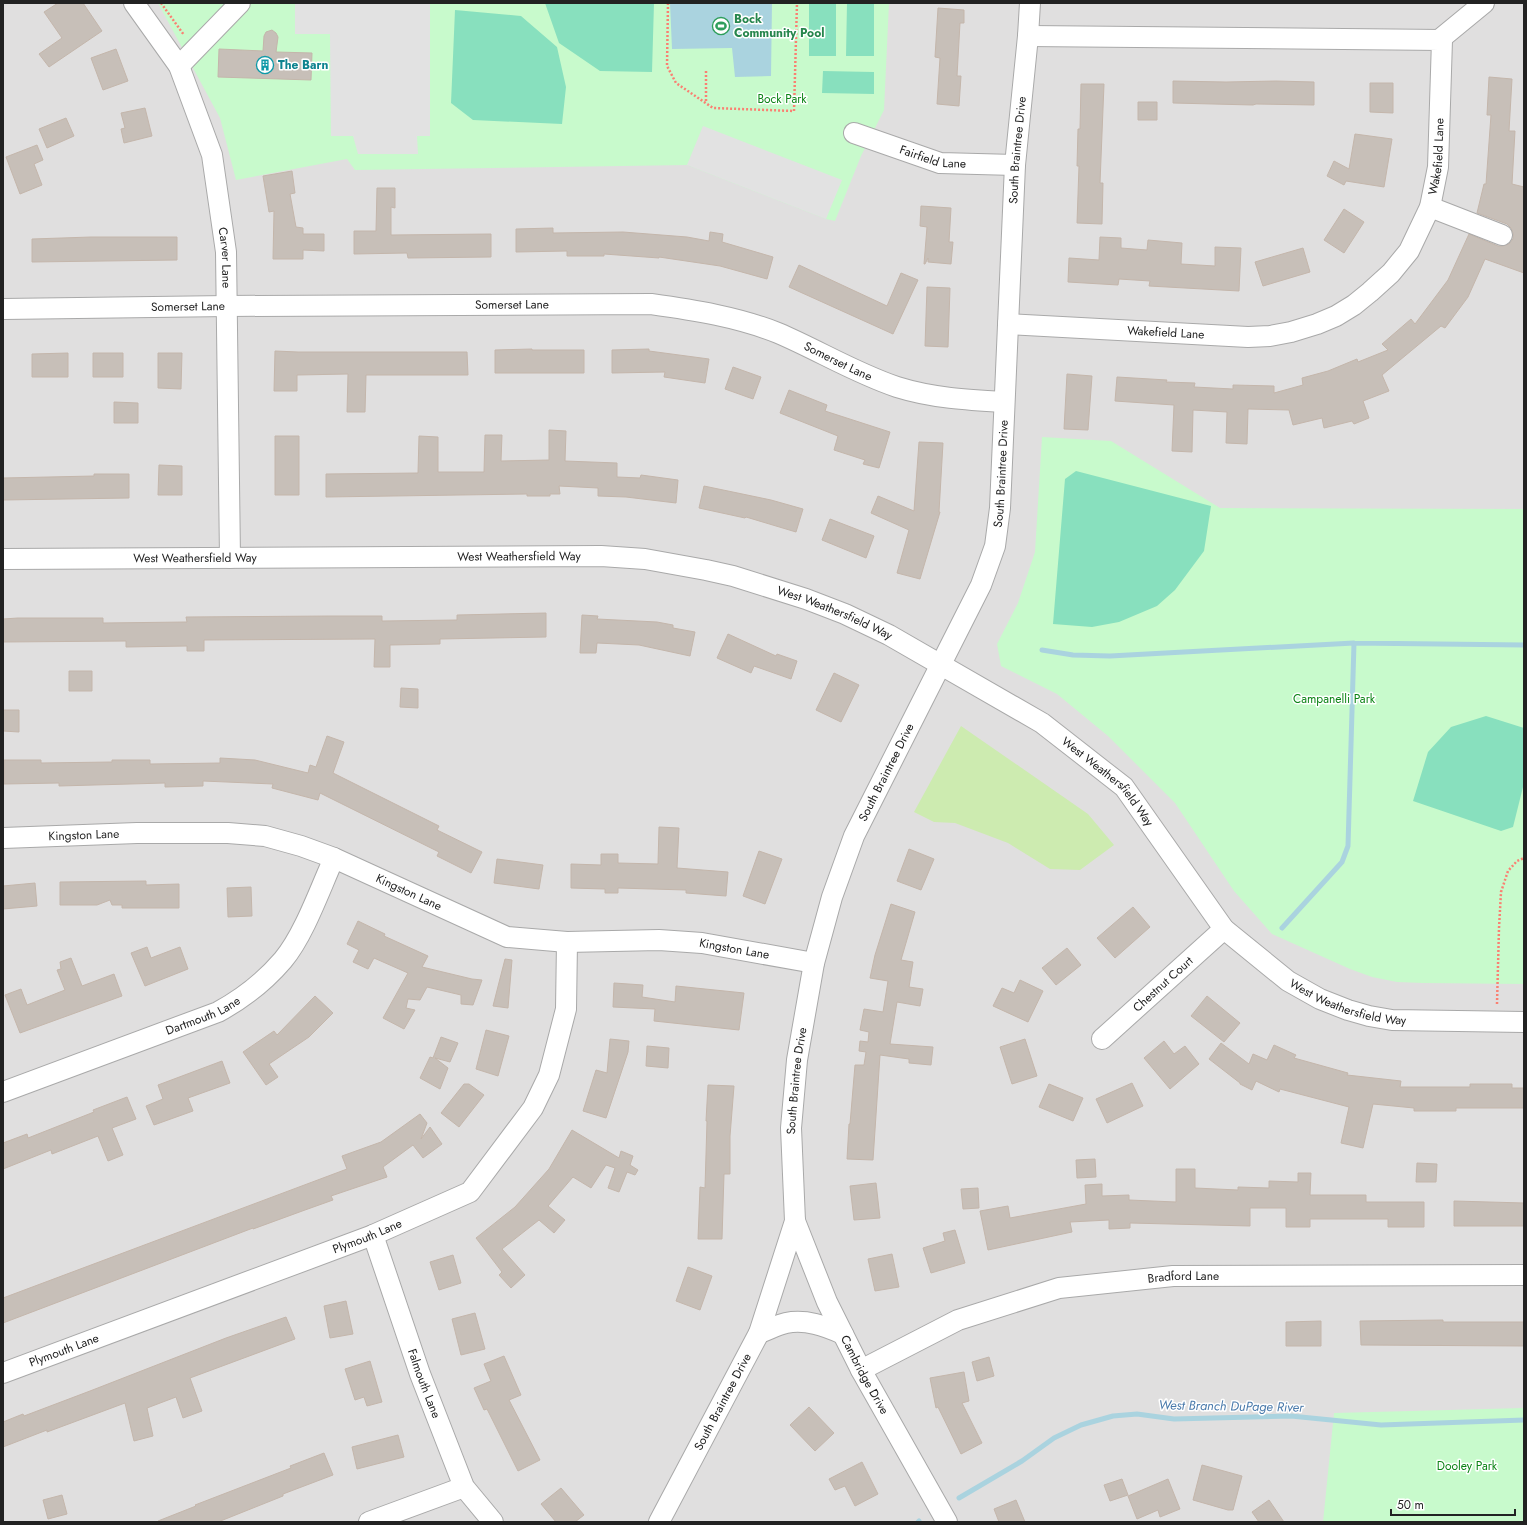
<svg xmlns="http://www.w3.org/2000/svg" width="1527" height="1525" font-family="Jost,sans-serif">
<rect width="100%" height="100%" fill="#f2efe9"/>
<!-- residential -->
<path fill="#e0dfdf" d="M3,3H1524V1522H3Z"/>
<!-- grass -->
<path fill="#cdebb0" d="M961,726L1088,814L1114,845L1080,870L1050,869L1008,843L955,823L934,822L914,812Z"/>
<!-- park -->
<path fill="#c8facc" d="M158,3H889L884,110L861,156L835,221L826,219L687,165L355,170L347,159L236,180L220,118Z
M1042,437L1111,441L1220,508L1524,509V984L1423,983L1397,982L1372,977L1350,969L1272,934L1234,891L1175,803L1108,736L1057,694L1001,666L997,644L1018,603L1035,552Z
M1524,1408V1522H1323L1334,1413Z"/>
<!-- pitch -->
<path fill="#88e0be" d="M545,3H654L652,72L600,71L559,43Z
M809,3H836V56H809Z
M847,3H874V56H846Z
M455,10L521,16L557,47L566,87L562,124L473,120L451,103Z
M823,71L874,72V94L822,93Z
M1076,471L1211,506L1204,551L1175,590L1157,606L1119,622L1092,627L1053,624L1065,479Z
M1486,716L1524,728V783L1513,827L1501,831L1413,801L1428,752L1451,727Z"/>
<!-- parking -->
<path fill="#e2e2e2" d="M295,3H430V136H417L418,154H358L353,136H331L330,34H295Z
M703,126L842,180L826,219L687,165Z"/>
<!-- water -->
<path fill="#aad3df" d="M670,3H772L771,76L735,77L732,48L672,49Z"/>
<g fill="none" stroke-linecap="round" stroke-linejoin="round">
<!-- stream -->
<path stroke="#aad3df" stroke-width="5" d="M1042,650L1073,655L1110,656L1354,643L1524,645
M1282,928L1342,862L1348,846L1354,643
M959,1498L1022,1461L1054,1438L1081,1425L1113,1416L1137,1414L1174,1419L1291,1416L1381,1425L1524,1420
M918,1522L919,1521"/>
</g>
<!-- building -->
<path fill="#c7bfb8" stroke="#c4b6ab" d="M58,3H83L102,31L49,67L39,54L62,38L44,12Z
M938,8L964,10V23H960L957,76H961L959,106L937,104L940,58L935,57Z
M272,30L276,33L278,37L276,52L312,53L311,80L218,77L219,49L263,51L264,36L266,32Z
M116,49L128,81L103,90L91,58Z
M1489,77L1512,79L1509,131H1515L1512,184L1524,187V273L1485,259L1468,297L1445,328L1441,326L1382,375L1389,391L1363,401L1369,418L1354,424L1352,421L1324,428L1322,418L1293,425L1289,410L1248,409L1247,444L1226,443L1227,412L1193,410L1192,452L1172,451L1174,405L1115,401L1117,377L1167,380L1166,382L1195,383L1194,387L1233,389V385L1274,386V393L1303,385L1302,378L1328,371L1357,359L1358,362L1388,350L1382,344L1411,319L1415,324L1448,280L1469,234L1498,246H1503L1509,244L1513,239V233L1511,228L1507,224L1477,213L1484,184H1486L1491,115H1487Z
M1173,81L1226,82L1276,81L1314,82V105L1256,104L1253,105L1173,103Z
M1370,83H1393V113L1370,112Z
M1081,84H1104L1100,183H1103L1102,224L1077,223L1079,166H1077L1078,129H1080Z
M1138,102H1157V120H1138Z
M145,108L152,136L124,143L121,129L125,128L121,113Z
M66,118L74,136L47,148L39,129Z
M1355,134L1392,139L1384,187L1346,181L1344,185L1327,176L1334,161L1349,169Z
M37,145L43,160L34,164L42,185L20,194L6,157Z
M292,171L295,193L290,194L296,227L303,228V234H324V251L303,250V259H273L274,211L269,212L263,176Z
M377,188H395V208L391,207V235L491,234V257L408,258L407,253L354,254V231H376Z
M921,206L951,208L949,242H953L951,264L928,262V258L925,264H924L927,227L920,226Z
M1344,209L1364,222L1344,253L1324,240Z
M553,228V233L623,232L687,237L709,241L710,232L723,234L722,242L773,257L767,279L720,266L659,257V258L604,254V256H567V251L516,252V229Z
M91,237H177V260L32,262V239Z
M1100,237L1121,238V248L1147,250L1148,240L1182,243L1181,264L1215,266V247L1241,248L1239,291L1149,286L1150,281L1119,279L1118,285L1068,282L1069,258L1099,260Z
M1303,248L1310,272L1263,286L1255,262Z
M799,265L887,306L901,273L918,280L893,334L789,287Z
M927,287L950,288L948,347L925,346Z
M532,349V350H584V373H495V350Z
M649,349V351L709,359L705,383L664,377L665,372L612,373V350Z
M275,351L298,352H467L468,375H366L365,412H347L348,374L297,375V391H274Z
M68,353V377H32V354Z
M93,353H123V377H93Z
M158,353H182L181,389L158,388Z
M733,367L761,377L753,399L725,389Z
M1067,374L1092,376L1088,430L1064,429Z
M789,390L827,405L825,411L890,432L879,468L863,464L865,460L834,450L838,436L780,413Z
M114,402L138,403V423H114Z
M549,430L566,431L565,461L617,463V477L640,478L641,475L678,480L676,503L626,497L598,496V488L559,486L560,494H550V496H527V494L326,497V474L418,473L419,436L438,437V472H484L485,435H502L501,461L549,460Z
M275,436H299V495H275Z
M919,442L943,443L939,512H940L920,579L897,573L909,530L871,513L878,496L914,511Z
M159,465L182,466V495H158Z
M94,474H129V498L3,500V478L94,476Z
M704,486L771,500L803,509L796,532L746,517L745,518L699,508Z
M830,519L874,536L866,558L822,540Z
M546,613V637L440,639V644L390,645V667H374L375,639L204,640V651H187V646L126,647V641L3,642V619L18,618H103V623L187,622L186,617L330,616H382V621L457,620V615Z
M582,615L598,616L597,619L657,622L673,625V628L695,632L690,656L639,645L597,643L596,653H580Z
M728,634L776,656L777,654L797,661L791,679L754,666L751,673L717,658Z
M69,671H92V691H69Z
M834,673L859,685L841,722L816,710Z
M401,688L418,689V708L400,707Z
M3,710H19V732L3,731Z
M327,736L344,742L333,773L439,826L437,830L482,852L471,873L437,856L439,852L320,793L318,800L272,788L273,784L203,781V786L165,787V783L59,786V783L4,784V760H41V763L112,762V760H150V764L220,763V758L255,760L308,773L310,765L316,767Z
M659,827L679,828L677,868L728,872L726,896L686,893V890L618,888V893H605V889L571,888V864L601,865V854H618V863L658,864Z
M909,849L934,859L921,890L897,881Z
M759,851L782,859L765,904L743,896Z
M497,859L543,865L539,889L494,883Z
M146,881V885L179,884V908H122V905H112L110,900L97,905H60V882Z
M35,883L37,906L3,909V886Z
M251,887L252,916L228,917L227,888Z
M891,904L915,912L901,960L913,962L909,987L923,989L920,1006L897,1002L890,1044L933,1047L931,1065L909,1063V1059L880,1055L873,1160L847,1159L849,1124H850L855,1065H864L866,1052L859,1051L860,1041L868,1042L869,1032L860,1030L864,1009L883,1012L888,981L870,978L875,955Z
M1133,907L1150,927L1115,958L1097,938Z
M358,921L385,934L384,936L428,956L422,967L472,979L482,980L473,1005L461,1004V995L427,987L420,1000L408,999L406,1008L415,1010L404,1029L383,1018L408,973L374,958L368,969L353,962L359,950L347,944Z
M147,947L151,958L180,947L188,969L145,986L131,953Z
M1067,948L1081,965L1056,985L1042,968Z
M71,958L82,986L114,974L122,996L20,1033L5,995L21,989L27,1005L65,990L57,970L61,969L60,962Z
M505,959L512,960L508,1008L493,1006Z
M1020,980L1043,991L1028,1022L993,1006L1002,988L1014,993Z
M614,983L643,985L642,997L675,1002L676,986L744,993L739,1030L654,1021L655,1009L613,1007Z
M315,996L333,1013L309,1037L269,1064L278,1077L266,1085L243,1052L274,1031L277,1035Z
M1207,996L1240,1023L1224,1042L1191,1016Z
M486,1030L509,1036L498,1076L476,1069Z
M441,1037L458,1043L450,1062L435,1058L448,1068L440,1089L420,1078L430,1057L433,1058Z
M610,1039L629,1041L628,1052L606,1118L583,1111L596,1070L607,1073Z
M1025,1039L1037,1076L1012,1084L1000,1047Z
M1164,1041L1174,1054L1185,1046L1199,1064L1170,1089L1144,1058Z
M1221,1043L1249,1064L1253,1054L1267,1060L1274,1045L1296,1055L1294,1058L1348,1073L1347,1075L1401,1081L1400,1087H1470V1084H1512V1088H1524V1108H1456V1111H1414V1108L1373,1104L1363,1148L1341,1143L1349,1107L1280,1089L1279,1092L1256,1081L1252,1090L1240,1084V1083L1209,1059Z
M647,1046L669,1048L668,1068L646,1066Z
M222,1061L230,1083L188,1098L193,1111L154,1125L146,1106L163,1099L158,1085Z
M1132,1083L1143,1106L1107,1123L1096,1099Z
M464,1084H469L484,1095L459,1127L441,1113Z
M1049,1084L1083,1098L1073,1121L1039,1107Z
M708,1085L734,1086L730,1136V1174H724L722,1239H698L700,1187L705,1188L707,1121H706Z
M127,1097L136,1119L112,1128L123,1155L108,1161L98,1136L52,1154L51,1150L3,1169V1143L27,1134L28,1138L94,1112L93,1110Z
M420,1114L427,1123L421,1139L430,1127L442,1144L423,1158L413,1145L383,1167L387,1177L331,1196L333,1200L305,1210L253,1229V1228L3,1323V1298L347,1169L342,1156L381,1142Z
M572,1130L619,1158L621,1151L633,1156L630,1165L638,1170L635,1175L627,1172L619,1192L608,1188L615,1168L606,1165L591,1188L573,1177L548,1206L565,1220L554,1233L539,1220L502,1249L525,1275L511,1288L499,1275L502,1272L476,1238L515,1207L549,1169Z
M1095,1159L1096,1177L1077,1178L1076,1160Z
M1417,1163L1437,1164L1436,1182H1416Z
M1176,1169H1195V1188L1238,1190V1187L1269,1188V1181L1298,1182V1173H1311L1310,1195H1366V1202H1424V1227H1388V1219H1310V1227H1286V1208H1250V1226L1130,1223V1228L1109,1229V1220L1070,1222L1072,1232L988,1250L980,1211L1008,1206L1010,1218L1086,1204L1085,1185L1102,1184V1196L1129,1195V1200L1176,1202Z
M876,1183L880,1218L854,1220L850,1186Z
M978,1188L979,1208L963,1209L961,1189Z
M1454,1201L1524,1203V1226H1454Z
M955,1230L965,1263L931,1273L923,1248L945,1241L943,1233Z
M892,1254L899,1287L875,1291L868,1259Z
M453,1255L461,1283L439,1290L430,1262Z
M688,1267L712,1276L700,1310L676,1301Z
M346,1301L353,1334L330,1338L324,1306Z
M475,1313L485,1349L461,1355L452,1319Z
M286,1317L295,1339L190,1378L202,1411L183,1418L176,1397L147,1408L153,1436L134,1441L125,1403L47,1432V1430L3,1447V1422L23,1414L24,1416L90,1391L226,1338Z
M1443,1320V1322H1524V1346L1361,1345L1360,1321Z
M1321,1321V1346H1286V1322Z
M504,1356L521,1395L509,1400L540,1460L518,1471L487,1409L484,1410L474,1388L491,1381L484,1364Z
M989,1357L994,1376L977,1381L972,1362Z
M370,1361L382,1402L367,1406L364,1397L355,1400L345,1369Z
M964,1372L969,1401L962,1403L982,1443L961,1454L938,1407L936,1408L930,1378Z
M809,1407L834,1433L815,1451L790,1425Z
M398,1435L404,1457L357,1469L352,1447Z
M324,1453L333,1475L283,1494V1496L218,1522H158V1521L196,1506L195,1505L291,1468L290,1466Z
M862,1462L878,1494L855,1506L845,1486L835,1490L829,1479Z
M1202,1465L1242,1476L1233,1510H1228L1193,1500Z
M1122,1479L1128,1495L1110,1501L1104,1485Z
M1168,1479L1180,1509L1160,1517L1158,1510L1137,1519L1128,1496Z
M561,1488L584,1515L575,1522H556L541,1504Z
M62,1495L67,1514L48,1519L43,1500Z
M1016,1500L1025,1522H999L994,1509Z
M1269,1500L1284,1522H1259L1252,1512Z"/>
<g fill="none" stroke-linecap="round" stroke-linejoin="round">
<!-- minor casing -->
<g stroke="#a9a9a9" stroke-width="22">
<g id="minor">
<path id="s1" d="M134,3L179,66L212,155L226,252L230,558"/>
<path d="M1439,40L1484,3"/>
<path d="M179,66L240,3"/>
<path id="s2" d="M854,133L940,163L1015,165"/>
<path d="M1430,207L1502,235"/>
<path id="s3" d="M3,309L228,306L651,304C694,310 738,317 778,333C818,350 855,373 897,387C932,398 968,400 1004,402"/>
<path id="s4" d="M1008,324L1248,337L1270,336L1291,332L1317,324L1336,316L1354,305L1370,292L1391,273L1409,251L1430,207L1438,167L1442,40L1028,36"/>
<path id="s5" d="M3,559L601,556L645,559L706,570L733,576L806,599L845,614L889,635L1042,723L1124,787L1224,929L1288,981L1320,999L1348,1010L1369,1016L1392,1020L1524,1022"/>
<path id="s6" d="M3,838L137,833H228L265,836L301,846L334,858L507,937L567,942L659,940L702,943L814,963"/>
<path id="s7" d="M1102,1039L1224,929"/>
<path id="s8" d="M3,1092L218,1012C242,999 265,981 283,960C304,935 320,889 334,858"/>
<path id="s9" d="M795,1221L827,1302L861,1370L947,1522"/>
<path id="s10" d="M373,1235L420,1374L464,1487L493,1522"/>
<path d="M759,1333C768,1330 777,1325 786,1323C806,1319 825,1326 843,1334"/>
<path id="s11" d="M861,1370L958,1320L1059,1288L1173,1276L1524,1275"/>
<path id="s12" d="M3,1373L373,1235L470,1192L533,1108L549,1075L566,1009L567,942"/>
<path d="M369,1522L464,1487"/>
<path id="s13" d="M659,1522L759,1333L795,1221L791,1128L797,1060L814,963L832,897L854,836L981,585L995,546L1000,508L1015,165L1028,36L1030,3"/>
</g>
</g>
<!-- path -->
<path stroke="#fa8072" stroke-width="2.5" stroke-dasharray="2 2" stroke-linecap="butt" d="M161,3L184,35
M668,3L667,66L676,83L713,108L794,111L797,3
M706,71V102
M1497,1004L1499,928L1501,892L1508,871L1517,861L1524,858"/>
<!-- minor -->
<use href="#minor" stroke="#fff" stroke-width="20"/>
</g>
<!-- icons -->
<defs>
<g id="stadium-ring" transform="scale(0.9)"><circle r="9.5" fill="#fff" stroke="#2e9e5b" stroke-width="1.5"/><path d="M0-5a6.5 5 0 1 0 0 10a6.5 5 0 1 0 0-10ZM-3.5-1.8h7v3.6h-7Z" fill="#2e9e5b"/></g>
<g id="building-ring" transform="scale(0.9)"><circle r="9.5" fill="#fff" stroke="#0f9aa8" stroke-width="1.5"/><path d="M-4-6H4V6H1V3H-1V6H-4ZM-2.5-4.3h1.7v1.8h-1.7ZM.8-4.3h1.7v1.8H.8ZM-2.5-1h1.7V.8h-1.7ZM.8-1h1.7V.8H.8Z" fill="#0f9aa8"/></g>
</defs>
<g fill-rule="evenodd">
<use href="#stadium-ring" x="721" y="26"/>
<use href="#building-ring" x="265" y="65"/>
</g>
<g text-anchor="middle" dominant-baseline="central" stroke-width="3" stroke-linejoin="round" paint-order="stroke">
<!-- leisure labels -->
<g font-size="12" font-weight="bold" fill="#27864d" stroke="#fff" text-anchor="start">
<text x="734" y="19">Bock<tspan x="734" dy="14">Community Pool</tspan></text>
</g>
<!-- culture labels -->
<g font-size="12" font-weight="bold" fill="#0d838f" stroke="#fff" text-anchor="start">
<text x="278" y="65">The Barn</text>
</g>
<!-- park labels -->
<g font-size="12" fill="#0c8416" stroke="#fff">
<text x="782" y="99">Bock Park</text>
<text x="1334" y="699">Campanelli Park</text>
<text x="1467" y="1466">Dooley Park</text>
</g>
<!-- street labels -->
<g font-size="12" fill="#222" stroke="#fff">
<text stroke="none"><textPath href="#s13" startOffset="1444">South Braintree Drive</textPath></text>
<text stroke="none"><textPath href="#s2" startOffset="83">Fairfield Lane</textPath></text>
<text stroke="none"><textPath href="#s4" startOffset="530">Wakefield Lane</textPath></text>
<text stroke="none"><textPath href="#s1" startOffset="276">Carver Lane</textPath></text>
<text stroke="none"><textPath href="#s3" startOffset="509">Somerset Lane</textPath></text>
<text stroke="none"><textPath href="#s3" startOffset="185">Somerset Lane</textPath></text>
<text stroke="none"><textPath href="#s4" startOffset="158">Wakefield Lane</textPath></text>
<text stroke="none"><textPath href="#s3" startOffset="845">Somerset Lane</textPath></text>
<text stroke="none"><textPath href="#s13" startOffset="1120">South Braintree Drive</textPath></text>
<text stroke="none"><textPath href="#s5" startOffset="516">West Weathersfield Way</textPath></text>
<text stroke="none"><textPath href="#s5" startOffset="192">West Weathersfield Way</textPath></text>
<text stroke="none"><textPath href="#s5" startOffset="840">West Weathersfield Way</textPath></text>
<text stroke="none"><textPath href="#s13" startOffset="796">South Braintree Drive</textPath></text>
<text stroke="none"><textPath href="#s5" startOffset="1164">West Weathersfield Way</textPath></text>
<text stroke="none"><textPath href="#s6" startOffset="81">Kingston Lane</textPath></text>
<text stroke="none"><textPath href="#s6" startOffset="417">Kingston Lane</textPath></text>
<text stroke="none"><textPath href="#s6" startOffset="753">Kingston Lane</textPath></text>
<text stroke="none"><textPath href="#s7" startOffset="82">Chestnut Court</textPath></text>
<text stroke="none"><textPath href="#s5" startOffset="1500">West Weathersfield Way</textPath></text>
<text stroke="none"><textPath href="#s8" startOffset="214">Dartmouth Lane</textPath></text>
<text stroke="none"><textPath href="#s13" startOffset="472">South Braintree Drive</textPath></text>
<text stroke="none"><textPath href="#s12" startOffset="389">Plymouth Lane</textPath></text>
<text stroke="none"><textPath href="#s11" startOffset="340">Bradford Lane</textPath></text>
<text stroke="none"><textPath href="#s12" startOffset="65">Plymouth Lane</textPath></text>
<text stroke="none"><textPath href="#s9" startOffset="169">Cambridge Drive</textPath></text>
<text stroke="none"><textPath href="#s10" startOffset="157">Falmouth Lane</textPath></text>
<text stroke="none"><textPath href="#s13" startOffset="136">South Braintree Drive</textPath></text>
</g>
<!-- water labels -->
<g font-size="13" font-style="italic" fill="#4a7aab" stroke="#fff">
<text transform="translate(1231 1406) rotate(1)">West Branch DuPage River</text>
</g>
</g>
<!-- border -->
<rect width="1527" height="1525" fill="none" stroke="#222222" stroke-width="8"/>
<!-- scale -->
<path d="M1391 1509v6h124v-6" fill="none" stroke="#222222" stroke-width="2"/>
<text x="1397" y="1509" font-size="12" fill="#222222" stroke="#ffffff" stroke-width="3" paint-order="stroke">50 m</text>
</svg>
